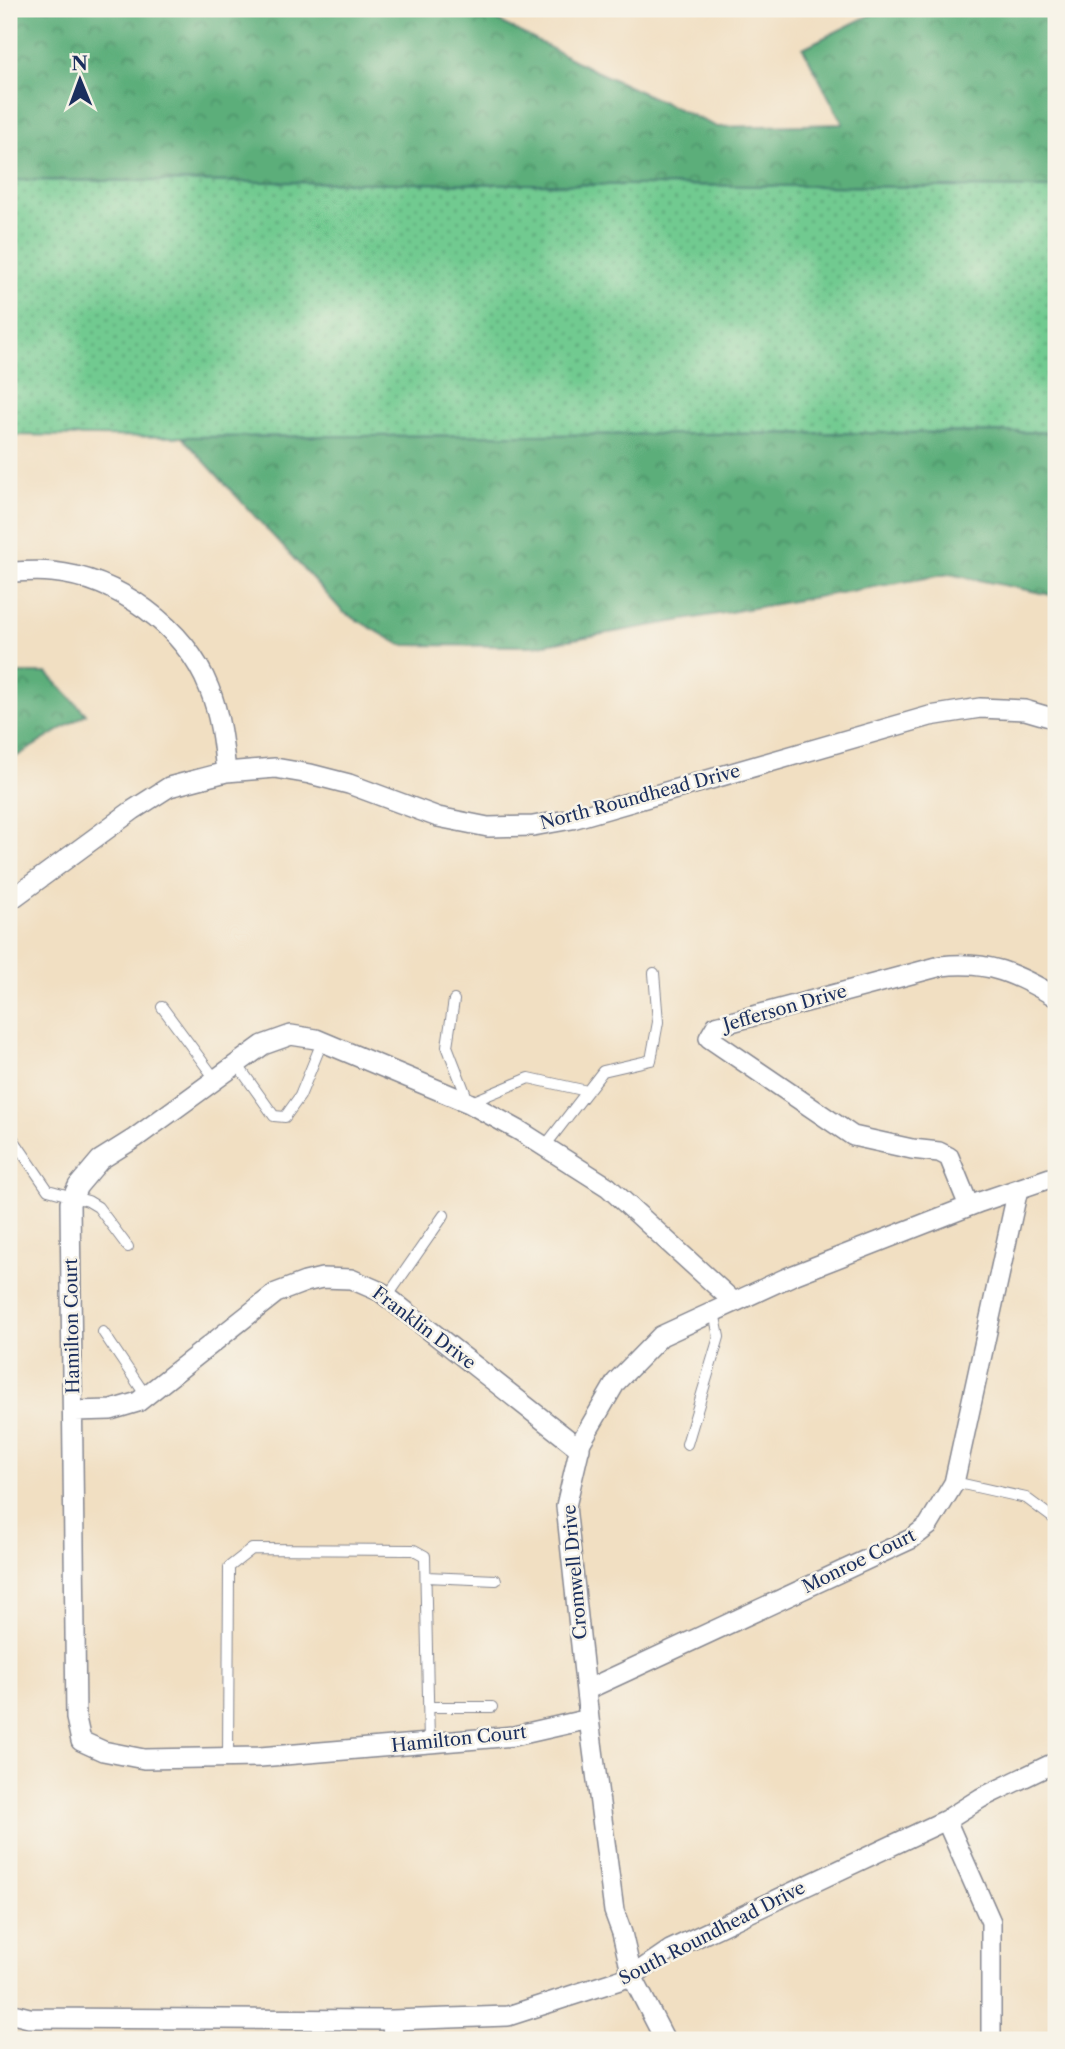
<svg xmlns="http://www.w3.org/2000/svg" width="1065" height="2049" font-family="'Libre Caslon Text',serif">
<defs>
<pattern id="grass-dots" width="8" height="8" patternUnits="userSpaceOnUse" patternTransform="scale(1.75)"><rect width="8" height="8" fill="#71ca90"/><path d="M2 2h.1M6 6h.1" fill="none" stroke="#5ca479" stroke-width="1.8" stroke-linecap="round"/></pattern>
<pattern id="forest-crowns" width="20" height="18" patternUnits="userSpaceOnUse" patternTransform="scale(1.75)"><rect width="20" height="18" fill="#5cae7a"/><path d="M2 6a3 3 0 1 1 6 0M12 15a3 3 0 1 1 6 0" fill="none" stroke="#4b8e67"/></pattern>
</defs>
<rect width="100%" height="100%" fill="#f7f3e8"/>
<filter id="ink" filterUnits="userSpaceOnUse"><feTurbulence type="fractalNoise" baseFrequency=".0143" numOctaves="2"/><feDisplacementMap in="SourceGraphic" scale="14" xChannelSelector="R" yChannelSelector="G"/><feConvolveMatrix kernelMatrix="1 2 1 2 8 2 1 2 1" color-interpolation-filters="sRGB"/></filter>
<filter id="wash" filterUnits="userSpaceOnUse"><feTurbulence type="fractalNoise" baseFrequency=".00686" numOctaves="4" result="noise"/><feDisplacementMap in="SourceGraphic" scale="28" xChannelSelector="R" yChannelSelector="G"/><feGaussianBlur stdDeviation="1.57" result="paint"/><feColorMatrix in="noise" values="0 0 0 0 0 0 0 0 0 0 0 0 0 0 0 0 0 1.4 0 .05"/><feComposite in="paint" operator="in"/></filter>
<g filter="url(#wash)">
<rect width="100%" height="100%" fill="#f1dfc2"/>
<!-- grass -->
<path fill="url(#grass-dots)" stroke="#467c77" stroke-width="2" d="M9,180L1056,188V432L182,437L9,435Z"/>
<!-- forest -->
<path fill="url(#forest-crowns)" stroke="#3c6e6c" stroke-width="2" d="M9,9H475L591,69L717,127L843,124L803,48L882,9H1056V188L9,180Z
M1056,432V596L949,574L534,646L401,645L343,612L182,437Z
M9,673H47L86,714L9,761Z"/>
</g>
<g filter="url(#ink)">
<g fill="none" stroke-linecap="round" stroke-linejoin="round">
<!-- lane casing -->
<g stroke="#868790" stroke-width="12">
<path id="lane" d="M454,1000L447,1046L469,1103L529,1078L587,1091
M162,1007L216,1080
M237,1064L274,1116L285,1117L300,1096L322,1042
M9,1133L48,1190L88,1201L98,1207L128,1247
M545,1146L603,1071L651,1060L658,1022L654,973
M387,1297L444,1215
M103,1332L146,1396
M687,1444L719,1337L714,1312
M954,1482L1026,1498L1053,1518
M426,1577L496,1580
M429,1707H492
M228,1758L229,1567L252,1549L414,1550L425,1556L429,1743"/>
</g>
<!-- street casing -->
<g stroke="#868790" stroke-width="22">
<path id="street" d="M9,572C23,572 38,570 52,572C117,578 185,627 209,688C220,715 223,743 226,772
M9,901L133,810L169,787L226,772L275,768L310,774L349,784L438,817L488,827L533,826L572,819L930,716L980,708L1025,710L1056,719
M969,1206L949,1157L939,1152L912,1149L853,1136L709,1038L716,1026L941,966C987,960 1017,974 1056,997
M74,1411L111,1410L138,1402L276,1293L305,1282L322,1278L351,1279L381,1292L580,1449
M586,1690L911,1539L928,1526L954,1483L1018,1189
M589,1719L514,1736L260,1757L144,1759L103,1751L81,1741L76,1718L70,1203L78,1186L100,1160L135,1138L263,1045L291,1035L316,1039L469,1103L520,1131L608,1187L734,1302
M946,1820L991,1922V2040
M9,2013L29,2018L392,2020L508,2016L632,1976L670,1950L946,1820L981,1798L1056,1762
M392,2020L393,2040
M665,2040L632,1976L622,1933L614,1911L589,1719L566,1506L581,1442L616,1382L661,1336L791,1276L980,1202L1056,1176"/>
</g>
<!-- lane -->
<use href="#lane" stroke="#fff" stroke-width="10"/>
<!-- street -->
<use href="#street" stroke="#fff" stroke-width="19"/>
</g>
</g>
<g text-anchor="middle" dominant-baseline="central" stroke-width="5" stroke-linejoin="round" paint-order="stroke">
<!-- street labels -->
<g font-size="18" fill="#1b2f5e" stroke="#f7f3e8">
<text transform="translate(640 797) rotate(-15)">North Roundhead Drive</text>
<text transform="translate(785 1008) rotate(-16)">Jefferson Drive</text>
<text transform="translate(72 1326) rotate(-91)">Hamilton Court</text>
<text transform="translate(424 1328) rotate(37)">Franklin Drive</text>
<text transform="translate(859 1561) rotate(-26)">Monroe Court</text>
<text transform="translate(575 1572) rotate(-95)">Cromwell Drive</text>
<text transform="translate(459 1739) rotate(-6)">Hamilton Court</text>
<text transform="translate(712 1933) rotate(-27)">South Roundhead Drive</text>
</g>
</g>
<!-- margin -->
<rect width="1065" height="2049" fill="none" stroke="#f7f3e8" stroke-width="35"/>
<!-- north arrow -->
<g transform="translate(80 80) rotate(359)" stroke="#f7f3e8" stroke-width="5" paint-order="stroke">
<path d="M0-5L12 26L0 18L-12 26Z" fill="#1b2f5e"/>
<text y="-10" font-size="19" font-weight="bold" text-anchor="middle" fill="#1b2f5e">N</text>
</g>
</svg>
